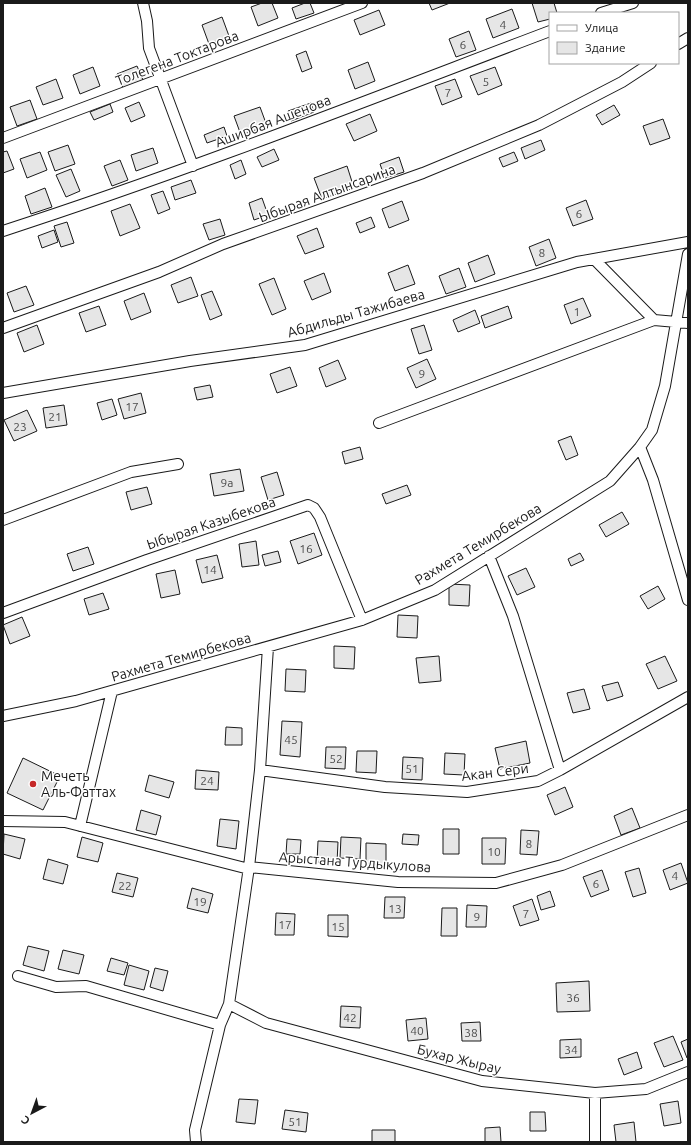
<svg xmlns="http://www.w3.org/2000/svg" width="691" height="1145" font-family="Ubuntu,sans-serif">
<rect width="100%" height="100%" fill="#fff"/>
<!-- building -->
<path fill="#e6e6e6" stroke="#1a1a1a" d="M262,3H272L278,18L258,26L251,7Z
M305,3H310L314,13L296,19L292,8Z
M429,3H450L432,10Z
M532,3H554L557,13H550V19L538,22Z
M512,9L519,28L493,38L486,19Z
M379,10L385,25L360,35L354,20Z
M222,17L229,36L209,44L202,25Z
M469,31L476,50L456,57L449,39Z
M306,51L312,68L302,72L296,55Z
M368,62L375,81L355,89L348,70Z
M137,66L143,80L123,88L117,74Z
M93,67L100,86L80,94L73,75Z
M495,67L502,85L478,95L470,76Z
M56,79L63,98L43,105L36,87Z
M455,79L462,97L442,105L435,86Z
M30,100L37,119L17,126L10,107Z
M139,102L145,116L131,122L125,108Z
M311,103L314,112L291,121L288,111Z
M110,104L113,112L94,120L90,112Z
M614,105L620,115L602,125L596,115Z
M260,107L267,126L241,135L234,116Z
M370,114L377,131L354,141L346,124Z
M663,119L670,138L650,145L643,126Z
M224,127L227,136L207,143L204,135Z
M541,140L545,150L525,159L521,148Z
M68,145L75,164L55,171L48,152Z
M153,148L158,163L136,171L131,155Z
M274,149L279,160L262,167L257,157Z
M7,151L14,169L3,173V152Z
M40,152L47,170L27,178L20,159Z
M514,152L518,161L503,167L499,158Z
M399,157L404,172L385,178L380,164Z
M120,160L128,180L112,186L104,166Z
M241,160L246,174L235,179L230,165Z
M347,166L354,188L322,199L314,178Z
M71,169L80,191L66,197L56,175Z
M191,180L196,193L175,200L171,187Z
M45,188L52,207L31,214L25,196Z
M163,191L170,209L158,214L151,195Z
M262,198L268,215L254,220L249,203Z
M586,200L593,219L573,226L566,208Z
M402,201L409,220L389,228L382,209Z
M130,204L140,228L120,236L111,211Z
M371,217L375,227L360,233L356,223Z
M220,219L225,235L209,240L203,224Z
M67,222L74,243L61,247L54,226Z
M317,228L324,247L305,254L297,236Z
M54,230L58,242L42,248L38,236Z
M549,239L556,258L536,266L529,247Z
M488,255L495,274L475,282L468,263Z
M408,265L415,284L395,291L388,273Z
M459,268L466,287L446,294L439,276Z
M324,273L331,292L312,300L304,281Z
M191,277L198,296L178,303L171,285Z
M274,278L286,309L272,315L259,284Z
M26,286L34,305L14,312L7,293Z
M212,291L222,315L210,320L201,295Z
M144,293L151,312L131,320L124,301Z
M583,298L591,316L571,324L564,305Z
M99,306L106,325L86,332L79,313Z
M508,306L512,318L485,328L481,316Z
M475,310L480,323L458,332L453,320Z
M37,325L44,344L24,352L17,333Z
M424,325L432,350L419,354L411,329Z
M427,359L436,379L416,388L407,368Z
M338,360L346,379L326,387L319,368Z
M290,367L297,386L277,393L270,374Z
M210,385L213,397L197,400L194,388Z
M141,393L146,413L124,419L118,399Z
M112,399L117,415L102,420L97,403Z
M64,405L67,425L46,428L43,408Z
M27,410L37,431L14,441L4,420Z
M571,436L578,455L566,460L558,441Z
M360,447L363,459L345,464L342,452Z
M240,469L244,491L214,496L210,474Z
M277,472L284,495L268,500L261,477Z
M407,485L411,495L386,504L382,494Z
M147,487L152,504L131,510L126,492Z
M622,512L629,524L606,537L599,525Z
M314,533L322,555L298,564L290,541Z
M256,541L259,565L242,567L239,544Z
M88,547L94,564L73,571L67,554Z
M278,551L281,562L265,566L262,555Z
M580,553L584,560L571,566L568,559Z
M217,555L223,578L202,583L196,560Z
M526,568L535,587L517,595L508,576Z
M175,570L180,594L161,598L156,574Z
M449,584L470,585L469,606L449,605Z
M658,586L665,599L648,609L640,596Z
M103,593L109,609L89,615L84,599Z
M398,615L418,616L417,638L397,637Z
M22,617L30,636L10,644L3,625Z
M334,646L355,647L354,669L334,668Z
M439,656L441,681L419,683L416,658Z
M665,656L677,681L658,689L646,664Z
M286,669L306,670L305,692L285,691Z
M618,682L623,696L607,701L602,686Z
M584,689L590,709L573,713L567,693Z
M282,721L302,722L300,757L280,755Z
M226,727L242,728V745H225Z
M526,741L530,763L500,769L495,748Z
M326,747H346L345,769L325,768Z
M357,751H377L376,773L356,772Z
M445,753L465,754L464,775L444,774Z
M403,757L423,758L422,780L402,779Z
M23,758L60,776L43,810L7,793Z
M196,770L219,772L218,790L195,789Z
M149,775L174,782L169,798L145,791Z
M565,787L573,807L555,815L547,795Z
M632,808L640,828L621,835L614,816Z
M141,810L161,816L156,835L136,830Z
M220,819L239,821L236,849L217,846Z
M443,829H459V854H443Z
M521,830L539,831L537,855L520,854Z
M4,834L25,839L20,859L3,854Z
M403,834L419,835L418,845L402,844Z
M82,837L103,843L98,862L77,857Z
M341,837L361,838L360,859L340,858Z
M482,838H506L505,864H482Z
M287,839L301,840L300,854H286Z
M318,841L338,842L337,863L317,862Z
M366,843L386,844V865L366,864Z
M48,859L68,865L63,884L43,879Z
M681,863L688,883L670,890L663,870Z
M639,868L646,893L633,897L625,872Z
M602,870L609,890L591,897L583,877Z
M117,873L138,878L133,897L112,892Z
M192,888L213,894L208,913L187,908Z
M550,891L555,906L541,910L537,896Z
M385,897H405L404,918H384Z
M532,899L539,920L520,926L513,906Z
M467,905L487,906L486,927H466Z
M442,908H457V936H441Z
M276,913L295,914L294,935H275Z
M328,915H348V937L328,936Z
M28,946L49,951L44,971L23,965Z
M63,950L84,955L79,974L58,969Z
M111,958L128,963L124,975L107,971Z
M129,965L149,971L144,990L124,985Z
M155,968L168,971L163,991L150,987Z
M589,981L590,1011L557,1012L556,983Z
M341,1006L361,1007L360,1028L340,1027Z
M426,1018L428,1039L408,1041L406,1020Z
M480,1022L481,1041H462L461,1023Z
M673,1036L683,1060L664,1067L654,1043Z
M581,1039V1057L560,1058V1040Z
M688,1039V1058H687L681,1042Z
M637,1052L642,1068L624,1075L618,1059Z
M239,1099L258,1100L255,1124L236,1122Z
M678,1101L681,1123L664,1126L660,1104Z
M285,1110L308,1113L306,1132L282,1129Z
M530,1112H545L546,1131H530Z
M634,1122L636,1142H616L614,1125Z
M500,1127L501,1142H485V1128Z
M372,1130H395V1142H372Z"/>
<g fill="none" stroke-linecap="round" stroke-linejoin="round">
<!-- minor casing -->
<g stroke="#1a1a1a" stroke-width="12">
<path id="minor" d="M143,3L147,21L149,48L193,166
M601,13L633,3
M678,44L688,38
M3,138L362,3
M3,231C188,171 368,100 550,31
M594,259L654,320
M3,328L159,272L223,244L423,173L539,125L622,82L651,63
M3,393L190,361L305,345L577,262L688,242
M379,423L654,320L688,323
M640,447L653,480L688,600
M3,520L131,472L178,464
M489,556L513,616L560,770
M3,613L147,560L308,505L314,508L320,517L362,620
M3,716L76,701L362,620L435,590L610,481L640,447L652,430L665,386L688,254
M260,770L385,787L467,792L538,781L560,770L688,697
M3,821L65,822L249,869
M80,826L112,691
M249,867L398,882L496,883L562,865L688,815
M18,976L56,987L86,986L220,1025
M229,1004L266,1023L482,1081L595,1093L646,1089L688,1072
M595,1093V1142
M196,1142L195,1130L220,1025L229,1004L249,867L260,770L268,647"/>
</g>
<!-- minor -->
<use href="#minor" stroke="#fff" stroke-width="10"/>
</g>
<!-- markers -->
<circle fill="#c62828" stroke="#fff" stroke-width="1.5" cx="33" cy="784" r="4"/>
<g text-anchor="middle" dominant-baseline="central" stroke-width="3" stroke-linejoin="round" paint-order="stroke">
<!-- number labels -->
<g font-size="12" fill="#4d4d4d">
<text x="503" y="24">4</text>
<text x="463" y="44">6</text>
<text x="486" y="81">5</text>
<text x="448" y="92">7</text>
<text x="579" y="213">6</text>
<text x="542" y="252">8</text>
<text x="577" y="311">1</text>
<text x="422" y="373">9</text>
<text x="132" y="406">17</text>
<text x="55" y="416">21</text>
<text x="20" y="426">23</text>
<text x="227" y="482">9а</text>
<text x="306" y="548">16</text>
<text x="210" y="569">14</text>
<text x="291" y="739">45</text>
<text x="336" y="758">52</text>
<text x="412" y="768">51</text>
<text x="207" y="780">24</text>
<text x="529" y="843">8</text>
<text x="494" y="851">10</text>
<text x="675" y="875">4</text>
<text x="596" y="883">6</text>
<text x="125" y="885">22</text>
<text x="200" y="901">19</text>
<text x="395" y="908">13</text>
<text x="526" y="913">7</text>
<text x="477" y="916">9</text>
<text x="285" y="924">17</text>
<text x="338" y="926">15</text>
<text x="573" y="997">36</text>
<text x="350" y="1017">42</text>
<text x="417" y="1030">40</text>
<text x="471" y="1032">38</text>
<text x="571" y="1049">34</text>
<text x="295" y="1121">51</text>
</g>
<!-- street labels -->
<g font-size="14" fill="#1a1a1a" stroke="#fff">
<text transform="translate(177 58) rotate(-21)">Толегена Токтарова</text>
<text transform="translate(273 121) rotate(-21)">Аширбая Ашенова</text>
<text transform="translate(327 193) rotate(-20)">Ыбырая Алтынсарина</text>
<text transform="translate(356 313) rotate(-16)">Абдильды Тажибаева</text>
<text transform="translate(211 523) rotate(-19)">Ыбырая Казыбекова</text>
<text transform="translate(478 544) rotate(-31)">Рахмета Темирбекова</text>
<text transform="translate(181 657) rotate(-16)">Рахмета Темирбекова</text>
<text transform="translate(495 772) rotate(-7)">Акан Сери</text>
<text transform="translate(355 862) rotate(4)">Арыстана Турдыкулова</text>
<text transform="translate(459 1059) rotate(14)">Бухар Жырау</text>
</g>
<!-- poi labels -->
<g font-size="14" fill="#1a1a1a" stroke="#fff" text-anchor="start">
<text x="41" y="776">Мечеть<tspan x="41" dy="16">Аль-Фаттах</tspan></text>
</g>
</g>
<!-- border -->
<rect width="691" height="1145" fill="none" stroke="#1a1a1a" stroke-width="8"/>
<!-- legend -->
<rect x="549" y="12" width="130" height="52" fill="#ffffff" stroke="#a3a3a3"/>
<rect x="557" y="25" width="20" height="6" fill="#ffffff" stroke="#a3a3a3"/>
<text x="585" y="32" font-size="12" fill="#1a1a1a">Улица</text>
<rect x="557" y="42" width="20" height="12" fill="#e6e6e6" stroke="#a3a3a3"/>
<text x="585" y="52" font-size="12" fill="#1a1a1a">Здание</text>
<!-- north arrow -->
<g transform="translate(32 1113) rotate(221)" stroke="#ffffff" stroke-width="3" paint-order="stroke">
<path d="M0-3L7 15L0 10L-7 15Z" fill="#1a1a1a"/>
<text y="-6" font-size="11" font-weight="bold" text-anchor="middle" fill="#1a1a1a">С</text>
</g>
</svg>
